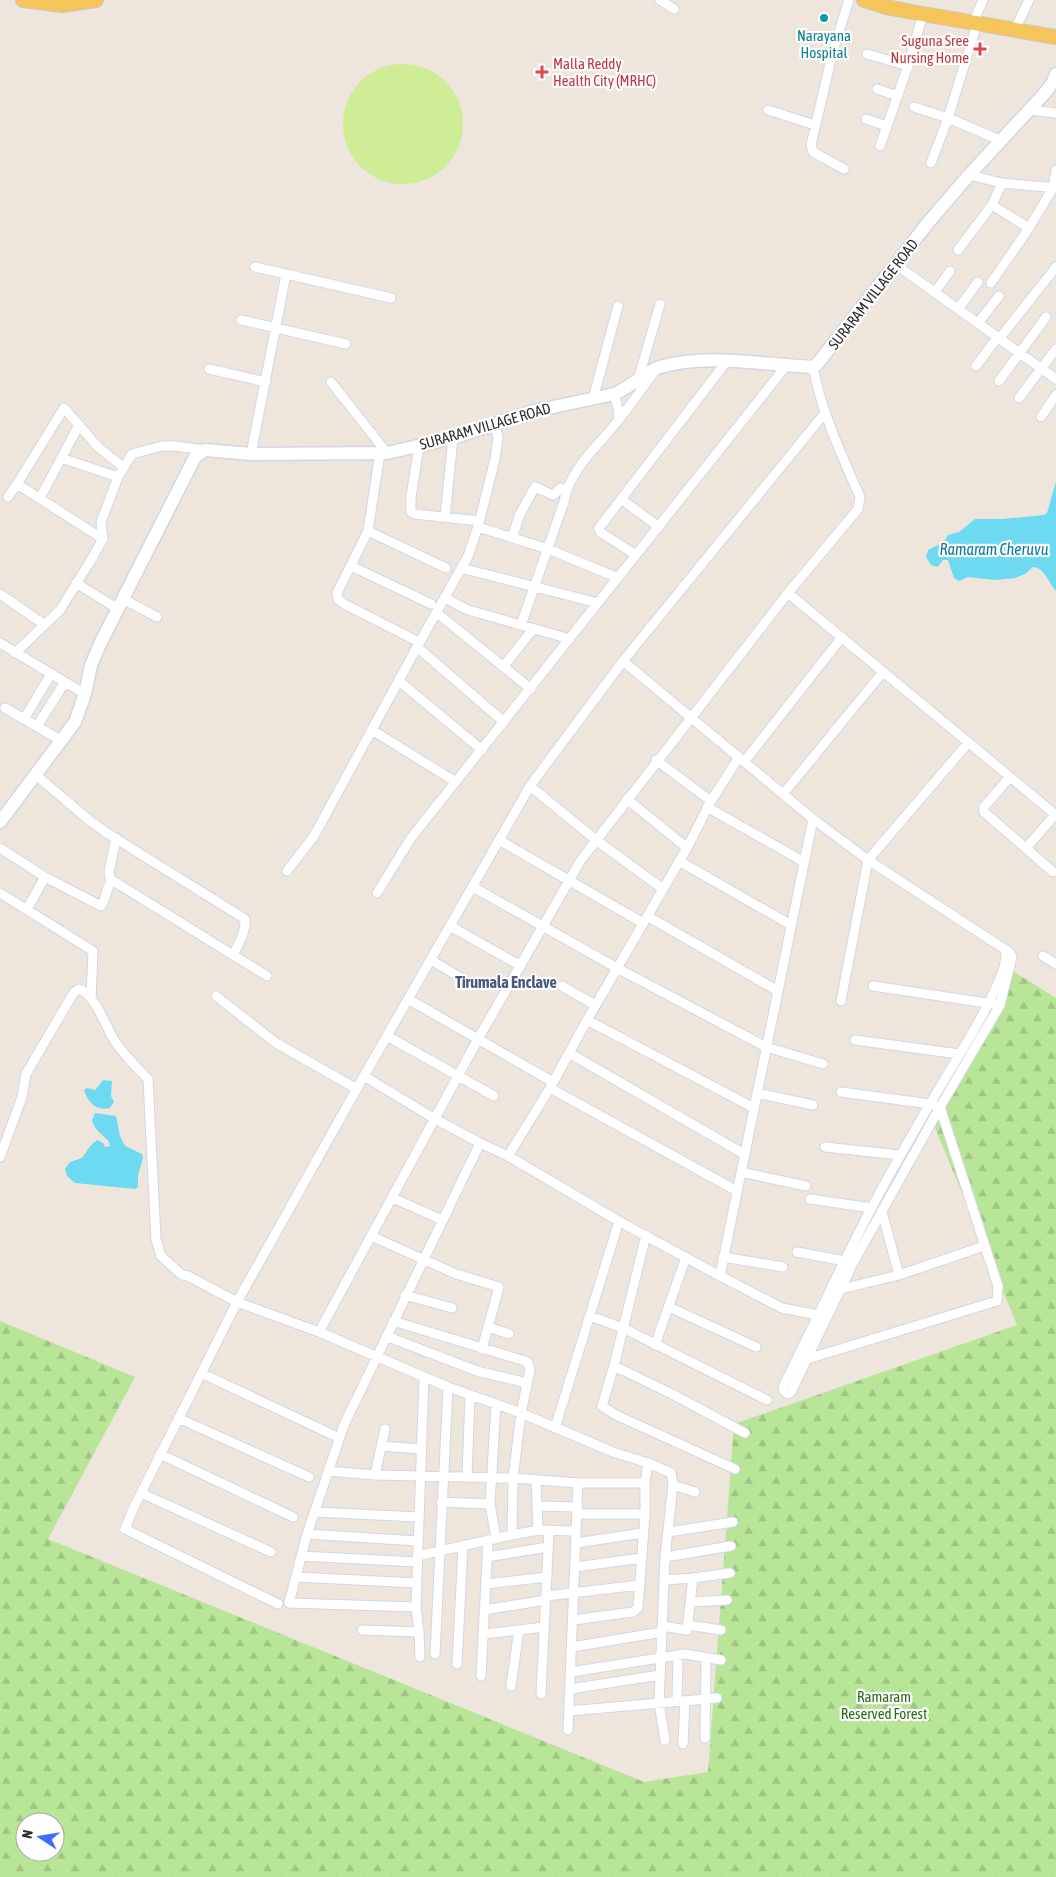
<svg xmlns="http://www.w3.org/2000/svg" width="1056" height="1877" font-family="'Asap Condensed',sans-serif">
<defs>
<pattern id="forest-firs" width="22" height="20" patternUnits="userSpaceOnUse" patternTransform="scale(1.25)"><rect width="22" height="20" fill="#b9e599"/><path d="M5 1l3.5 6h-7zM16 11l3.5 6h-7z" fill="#9fc584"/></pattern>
</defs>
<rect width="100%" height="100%" fill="#eee5dd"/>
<!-- forest -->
<path fill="url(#forest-firs)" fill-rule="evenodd" d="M1013,971L1056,998V1877H0V1321L135,1377L48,1539L644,1782L708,1772L734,1424L1017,1325L927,1109ZM25,1822H55V1852H25Z"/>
<!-- pitch -->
<path fill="#ceed94" d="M343 124a60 60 0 1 1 120 0a60 60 0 1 1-120 0Z"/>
<!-- water -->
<path fill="#6edaf2" d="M1056,482V591C1049,583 1044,567 1033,567L1025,574L1015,578L995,580L968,577L959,581L954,578L948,560H943L938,567L931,565L926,557L928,550L944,542L948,535L959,532L975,519H1002L1044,515L1047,513Z
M103,1080L112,1081L111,1096L114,1102L110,1108C96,1111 88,1103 84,1090L87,1088L95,1090Z
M95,1113L116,1116L120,1136L125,1146L142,1154L143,1158L138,1175V1187L135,1189L75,1183L67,1176L65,1169L70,1162L82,1158L90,1146L97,1140L103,1143L105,1147L110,1146C110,1137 95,1134 92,1120Z"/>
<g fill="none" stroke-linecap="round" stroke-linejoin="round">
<!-- street casing -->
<g stroke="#d3d7e4" stroke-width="11">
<path id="street" d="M660,0L674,9
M975,18L983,0
M1017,25L1029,0
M867,54L908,66
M877,89L898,96
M914,107L948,118L977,24
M768,110L815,125
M1030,110L1056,113
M866,119L887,126
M880,146L908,66L923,14
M931,163L948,118L1002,141
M844,169L813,152L811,145L833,51L849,0
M969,175L1002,183L1056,188
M992,205L1029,228
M958,250L992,205L1002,183
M895,264L1056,379
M255,267L391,298
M991,283L1029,228L1053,188L1056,170
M935,292L950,271
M958,309L978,282
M241,320L346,344
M978,323L999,296
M999,339L1056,267
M976,366L997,338
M209,369L266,382
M638,380L660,304
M999,381L1046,317
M331,382L387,453
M614,394L618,408L619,420
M1019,398L1056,349
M593,399L618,306
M1041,417L1056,395
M419,446L411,497V512L415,514L479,521
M380,453L368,531L337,593L338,599L344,604L413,639
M251,454L286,274
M61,458L118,477
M8,497L17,484
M40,498L79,425
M621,499L659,527
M445,517L453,438
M478,527L548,549L618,578
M368,531L446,568
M512,538L520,514L535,487L553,495L561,488L566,491
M103,539L17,484L64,408L98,447L123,467
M636,555L600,532L599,528L727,361
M351,566L431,604
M461,568L598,603
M76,583L118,609
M788,593L1056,815
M0,594L45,625
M445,598L468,610L570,639
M123,599L157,617
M437,613L531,689
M521,625L564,502C569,470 598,446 617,422C630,406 642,388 655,371
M0,643L85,694
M417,647L504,722
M15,653L60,610L91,560L103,539L101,522L118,477L132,454L162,446H175L205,450
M623,661L813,819L868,860L1009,952L1012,957L1000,1005L940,1107L853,1263L791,1392L788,1394L784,1391L783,1387C813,1327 841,1266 872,1207C903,1149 936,1093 970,1037C979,1021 1011,968 1005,951
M503,667L533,629
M399,681L482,750
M5,708L62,741
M24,719L51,674
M37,726L65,682
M372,730L456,782
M656,760L711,801
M744,762L842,637
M36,775L90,821L110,835L245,919C246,932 239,943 233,955
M1009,778L984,807V812L1053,872
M530,786L596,840L663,889
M783,794L883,672
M627,799L687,848
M707,807L804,862
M499,840L643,923
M0,848L45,877L101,906C107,899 105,889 111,882H115L267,976
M1026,848L1055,815
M679,861L791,925
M287,871L314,836L417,647L468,556L478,527L495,459L498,438L495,424
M111,882L109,872L116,838
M473,887L617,968L766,1047L823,1064
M0,893L93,951L91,998
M377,893L411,838L786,366
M27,909L45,877
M647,916L778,991
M450,926L521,966
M1043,956L1056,964
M431,960L463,979
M562,986L595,1005
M873,986L993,1004
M216,996L276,1043L357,1089
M408,999L553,1082
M841,1001L868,860L968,743
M587,1020L754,1108
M387,1036L494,1096
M855,1040L959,1054
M569,1053L744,1154
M364,1076L435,1119L480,1143L508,1156L622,1223L720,1276L782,1308L818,1315
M550,1088L737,1191
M757,1093L813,1105
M825,1147L900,1155
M508,1156L550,1088L587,1020L687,848L711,801L739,757
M0,1157L22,1097L26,1074L74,992L79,989C95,994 106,1027 114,1040C124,1055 136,1067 148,1079L156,1239L161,1256L182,1275L188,1276L237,1302L319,1332L448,1387L521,1413L613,1452L648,1463
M741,1172L806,1186
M393,1198L442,1220
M810,1199L872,1208
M882,1212L899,1275
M646,1235L614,1366L602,1406L616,1415L735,1469
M371,1236L456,1274L499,1287L482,1349
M797,1252L845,1261
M723,1257L783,1267
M720,1276L813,819
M841,1289L899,1275L984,1246
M405,1295L452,1308
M669,1307L756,1347
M590,1316L623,1328L767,1400
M393,1321L525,1361L528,1363L530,1370L521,1413L513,1478L512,1535L417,1556
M488,1327L509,1334
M319,1332L478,1039L581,860L788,593L858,509L860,497C841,454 822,413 813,367
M386,1336L477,1371L527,1383
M655,1345L686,1257
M804,1360L997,1301L998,1286L940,1107L930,1104L841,1092
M614,1366L672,1394L745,1433
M201,1373L333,1435
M178,1418L309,1477
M555,1428L619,1221
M381,1446L421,1449
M160,1454L293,1517
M328,1471L375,1475L513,1478L578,1483H645L648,1463L671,1473L673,1485L695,1492
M375,1475L385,1429
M467,1477L470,1395
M536,1480L538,1530
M141,1493L271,1552
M441,1502L490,1504
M537,1506L578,1507
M314,1512L418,1517
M577,1514H645
M668,1532L733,1522
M307,1534L418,1541
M512,1535L538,1530L576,1531
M496,1539L490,1504L496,1404
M576,1543L643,1533
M301,1556L417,1562
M487,1557L548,1547
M665,1557L731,1546
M575,1567L642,1558
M296,1577L417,1583
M664,1580L693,1578L730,1573
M486,1584L547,1577
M546,1596L640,1585
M691,1602L727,1600
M278,1604L125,1529L133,1509L237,1302L364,1076L530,786L623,661L824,414
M416,1607L289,1603L307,1534L344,1425L480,1143
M484,1610L546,1600
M573,1620L633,1612L638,1608L645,1514V1483
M688,1625L721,1630
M662,1626L687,1630L693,1578
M362,1630L419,1632L416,1607L424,1378
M419,1632L420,1657
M484,1634L544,1627
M572,1647L662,1632
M435,1654L448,1387
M457,1664L463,1546
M571,1672L685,1654L721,1660
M481,1676L488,1541
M511,1686L519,1630
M570,1689L660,1675
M541,1694L549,1531
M677,1701L678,1656
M569,1711L717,1698
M568,1730L578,1483
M705,1738L706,1658
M665,1740L659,1703L665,1557L673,1485
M683,1744L685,1701"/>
</g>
<!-- secondary casing -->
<g stroke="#d3d7e4" stroke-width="15">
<path id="secondary" d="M0,822L75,722L85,694L91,665L100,644L195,457L205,450L251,454L387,453L453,438L530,412L614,394C630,388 646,371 660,367C709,353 763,365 813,367L818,363L927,224L969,175L1044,94L1053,82L1056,74"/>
</g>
<!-- primary casing -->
<g stroke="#c8c8c8" stroke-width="16">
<path id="primary" d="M23,0L62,5L96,0
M864,0L886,7L923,14L1056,37"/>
</g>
<!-- street -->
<use href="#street" stroke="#fff" stroke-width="9"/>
<!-- secondary -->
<use href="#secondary" stroke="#fff" stroke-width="12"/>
<!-- primary -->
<use href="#primary" stroke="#f5c55c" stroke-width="14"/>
</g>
<!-- markers -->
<circle fill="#0f9aa8" stroke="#fff" stroke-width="2" cx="824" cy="18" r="5"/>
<g fill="#e0444e" stroke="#fff" stroke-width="2">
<path d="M977.5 41.5h5v5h5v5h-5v5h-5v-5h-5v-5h5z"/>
<path d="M539.5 64.5h5v5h5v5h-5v5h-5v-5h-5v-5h5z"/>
</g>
<g text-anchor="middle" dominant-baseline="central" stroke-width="4.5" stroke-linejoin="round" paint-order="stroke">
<!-- culture labels -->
<g font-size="15" fill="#0d838f" stroke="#fff">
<text x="824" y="35">Narayana<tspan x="824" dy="17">Hospital</tspan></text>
</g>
<!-- health labels -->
<g font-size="15" fill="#be3a42" stroke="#fff" text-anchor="end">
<text x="969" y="40">Suguna Sree<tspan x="969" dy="17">Nursing Home</tspan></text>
<text x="553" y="63" text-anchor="start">Malla Reddy<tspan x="553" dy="17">Health City (MRHC)</tspan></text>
</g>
<!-- street labels -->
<g font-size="15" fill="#2c2c2c" stroke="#fff">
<text transform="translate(873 294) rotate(-52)">SURARAM VILLAGE ROAD</text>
<text transform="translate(485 426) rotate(-16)">SURARAM VILLAGE ROAD</text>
</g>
<!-- park labels -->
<g font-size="15" fill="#306c18" stroke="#fff">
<text x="884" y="1696">Ramaram<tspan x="884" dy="17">Reserved Forest</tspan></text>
</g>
<!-- water labels -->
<g font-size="16" font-style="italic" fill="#0a79a1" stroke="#fff">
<text x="994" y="549">Ramaram Cheruvu</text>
</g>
<!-- neighbourhood labels -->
<g font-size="16" font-weight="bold" fill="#4a587e" stroke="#fff">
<text x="506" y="982">Tirumala Enclave</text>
</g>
</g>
<!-- north arrow -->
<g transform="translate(40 1837) rotate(282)"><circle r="24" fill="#ffffff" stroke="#ababab"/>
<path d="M0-4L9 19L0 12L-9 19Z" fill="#396eff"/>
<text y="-8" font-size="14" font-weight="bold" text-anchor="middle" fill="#2c2c2c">N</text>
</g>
</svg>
